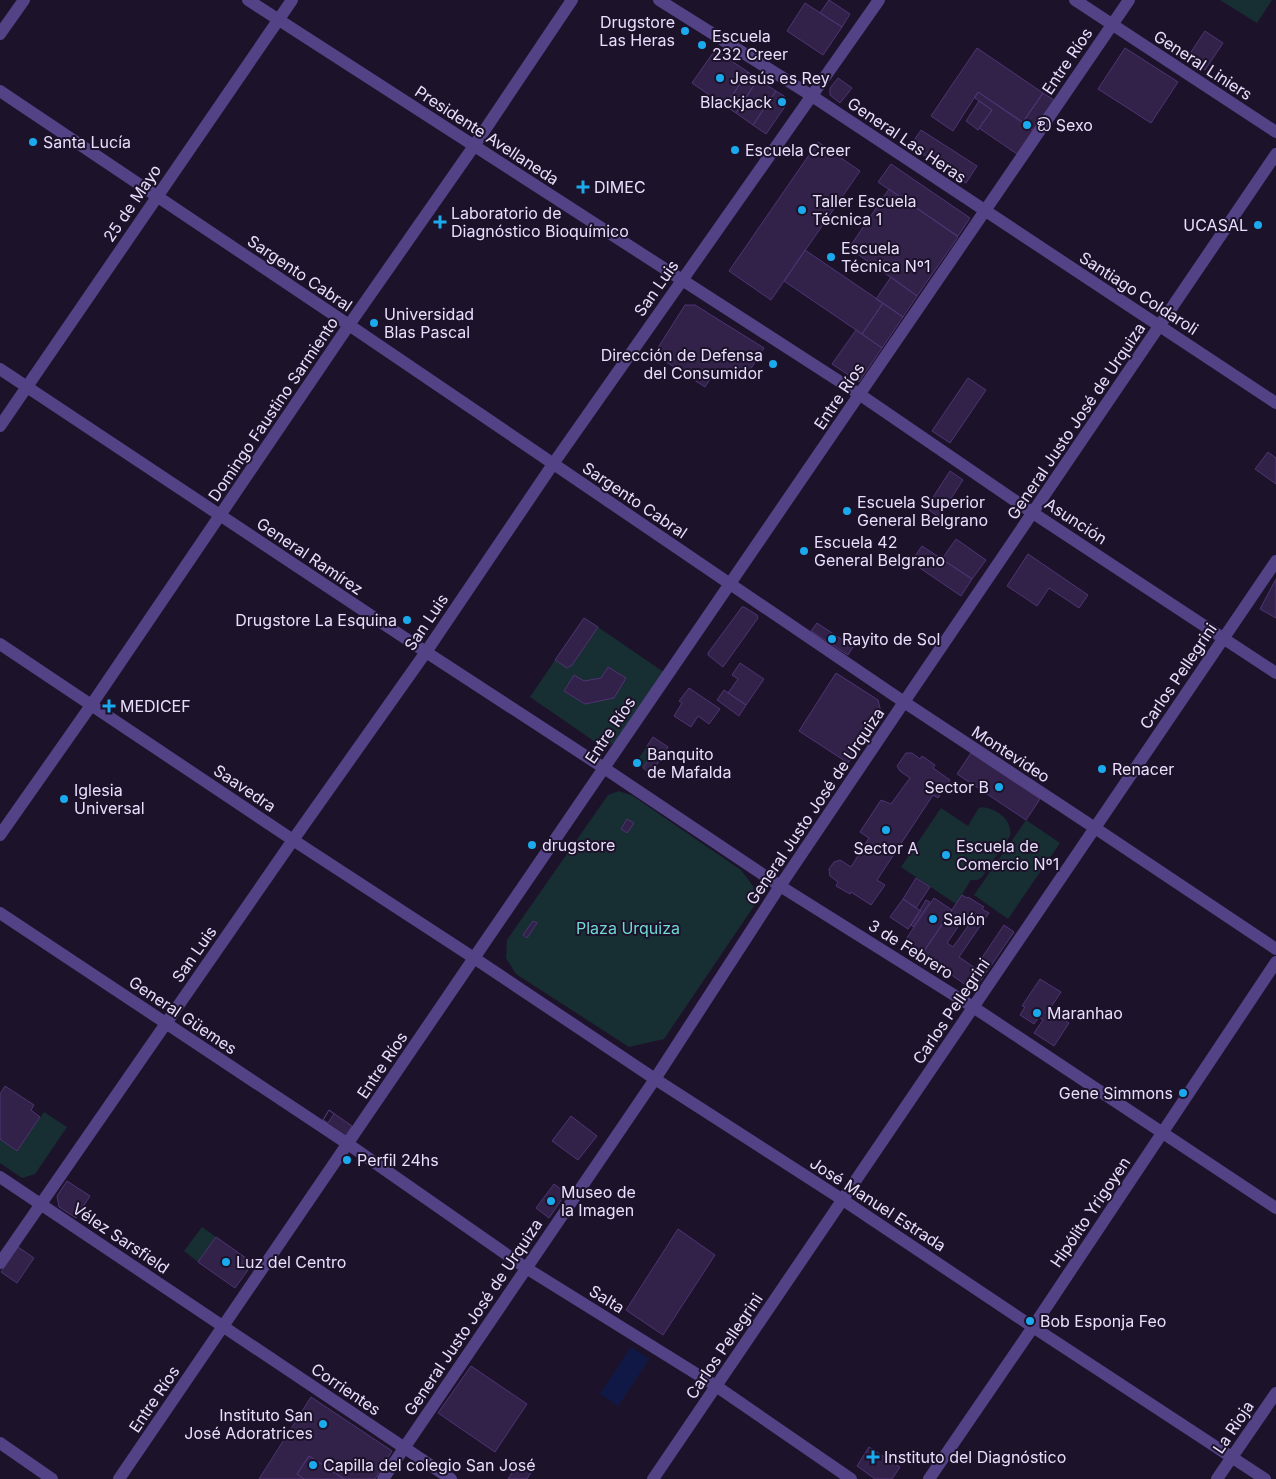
<svg xmlns="http://www.w3.org/2000/svg" width="1276" height="1479" font-family="Inter,'Noto Sans Sinhala',sans-serif">
<rect width="100%" height="100%" fill="#1c132a"/>
<!-- green -->
<path fill="#172e33" fill-rule="evenodd" d="M1220,0H1272L1257,23Z
M598,627L665,673L617,742L604,748L530,697L555,660L567,668L572,665ZM608,667L626,678L614,698L585,704L564,691L574,675L584,681L601,678Z
M647,746L654,751L643,768L637,764L636,762Z
M619,791L633,796L741,870L753,886L756,903L664,1039L629,1047L516,974L506,958L507,940L608,795Z
M982,807C997,809 1013,820 1010,836L982,877L978,880H971L956,904L901,867L941,808L968,826L978,809Z
M1026,820L1060,843L1008,919L974,895Z
M44,1112L67,1127L35,1174L22,1178L0,1163V1139L17,1151Z
M202,1227L216,1237L198,1262L184,1251Z"/>
<!-- water -->
<path fill="#101846" d="M631,1347L649,1359L618,1406L600,1394Z"/>
<!-- building -->
<path fill="#322149" stroke="#4f3474" fill-rule="evenodd" d="M829,0L850,14L842,27L820,13Z
M805,3L842,27L823,55L787,31Z
M1205,31L1223,43L1205,70L1187,58Z
M977,48L1043,93L1023,122L978,92L953,131L931,116Z
M1125,48L1178,82L1151,123L1098,89Z
M715,50L748,72L725,106L692,83Z
M748,72L758,79L736,113L725,106Z
M838,78L852,88L840,103L830,95V88Z
M758,79L776,91L753,125L736,113Z
M776,91L784,96L786,105L766,134L753,125Z
M978,92L1033,130L1017,154L979,128L992,110L975,98Z
M1043,93L1054,100L1033,130L1023,122Z
M979,101L992,110L978,130L966,121Z
M921,130L977,166L966,183L910,146Z
M818,142L860,171L771,300L729,271Z
M891,164L970,218L958,236L878,182Z
M889,189L958,237L917,296L849,248Z
M805,250L883,303L862,334L784,281Z
M891,277L917,296L903,317L876,299Z
M883,303L903,317L882,348L862,334Z
M685,305H695L764,348L745,378L734,371L732,375L727,376L716,370L705,387L654,354Z
M856,330L882,348L859,382L832,364Z
M968,378L986,390L950,443L932,431Z
M1268,452L1276,458V484L1255,469Z
M950,471L963,480L939,517L926,508Z
M956,539L986,560L972,579L942,559Z
M922,546L972,579L961,596L911,562Z
M1028,554L1088,595L1079,608L1049,588L1037,606L1007,586Z
M1276,579V618L1260,609Z
M742,607H744L757,615L758,618L723,667L708,655V653Z
M584,618L598,627L572,665L567,668L555,660Z
M817,623L853,647L848,655L811,631Z
M740,663L764,679L746,705L728,693L738,679L732,675Z
M608,667L626,678L614,698L585,704L564,691L574,675L584,681L601,678Z
M836,673L878,700L881,712L848,763L799,731Z
M689,688L720,709L709,724L698,716L691,727L674,716L682,703L679,701Z
M724,690L746,705L739,716L717,700Z
M653,737L668,747L651,774L643,768L654,751L647,746Z
M906,753H912L920,759L922,756L935,765L933,768L950,780L938,798L933,795L877,880L885,885L871,905L851,892L850,894L836,886L838,882L830,876L829,869L834,862L840,860L851,867L869,838L860,832L881,800L891,804L910,778L900,771L897,766Z
M971,753L1040,799L1026,820L957,774Z
M627,819L634,823L627,833L621,829Z
M916,878L930,887L916,908L903,899Z
M962,895L967,898L968,897L984,907L982,909L989,913L959,957L975,968L1004,925L1014,932L977,986L970,988L922,954ZM962,921L968,926L953,947L947,943Z
M934,898L952,910L922,954L904,942Z
M903,899L921,911L908,929L890,917Z
M926,900L930,902L913,927L911,925Z
M533,921L537,923L527,938L523,935Z
M1040,979L1061,992L1049,1010L1069,1023L1054,1046L1034,1033L1043,1020L1039,1017L1034,1024L1020,1015L1025,1007L1022,1006Z
M5,1086L34,1105L31,1110L40,1117L17,1151L0,1139V1094Z
M329,1110L352,1126L344,1138L323,1120Z
M329,1110L334,1114L328,1123L323,1120Z
M571,1116L597,1136L578,1160L552,1141Z
M67,1181L90,1196L76,1218L59,1207L57,1196Z
M554,1184L566,1193L549,1218L536,1208Z
M678,1229L715,1255L663,1335L626,1310Z
M216,1237L253,1263L235,1288L198,1262Z
M18,1247L34,1258L17,1283L1,1272Z
M471,1366L527,1404L495,1452L438,1413Z
M311,1397L392,1451L375,1479H344L309,1456L297,1474L304,1479H259Z
M869,1447L900,1467L892,1479H875L857,1466Z
M309,1456L344,1479H304L297,1474Z
M520,1461L533,1469L527,1479H508Z"/>
<g fill="none" stroke-linecap="round" stroke-linejoin="round">
<!-- minor -->
<path stroke="#534285" stroke-width="12" d="M248,0L859,394L1033,513L1276,673
M659,0L812,96L1276,403
M1075,0L1276,132
M0,34L24,0
M0,91L349,325L904,702L1095,828L1276,949
M0,369L426,652L604,768L780,886L973,1007L1276,1208
M0,426L292,0
M0,644L293,840L474,958L655,1079L843,1200L1033,1327L1265,1479
M0,835L92,704L349,325L474,146L572,0
M0,913L348,1144L526,1268L716,1386L851,1479
M0,1177L451,1479
M0,1263L293,840L426,652L553,464L879,0
M0,1443L52,1479
M119,1479L474,958L1129,0
M383,1479L655,1079L780,886L904,702L1276,154
M653,1479L1276,561
M929,1479L1033,1327L1276,962
M1217,1479L1276,1393"/>
</g>
<!-- markers -->
<g fill="#1aaaed" stroke="#1c132a" stroke-width="2">
<circle cx="685" cy="31" r="5"/>
<circle cx="702" cy="45" r="5"/>
<circle cx="720" cy="78" r="5"/>
<circle cx="782" cy="102" r="5"/>
<circle cx="1027" cy="125" r="5"/>
<circle cx="33" cy="142" r="5"/>
<circle cx="735" cy="150" r="5"/>
<path d="M580.5 179.5h5v5h5v5h-5v5h-5v-5h-5v-5h5z"/>
<circle cx="802" cy="210" r="5"/>
<path d="M437.5 214.5h5v5h5v5h-5v5h-5v-5h-5v-5h5z"/>
<circle cx="1258" cy="225" r="5"/>
<circle cx="831" cy="257" r="5"/>
<circle cx="374" cy="323" r="5"/>
<circle cx="773" cy="364" r="5"/>
<circle cx="847" cy="511" r="5"/>
<circle cx="804" cy="551" r="5"/>
<circle cx="407" cy="620" r="5"/>
<circle cx="832" cy="639" r="5"/>
<path d="M106.5 698.5h5v5h5v5h-5v5h-5v-5h-5v-5h5z"/>
<circle cx="637" cy="763" r="5"/>
<circle cx="1102" cy="769" r="5"/>
<circle cx="999" cy="787" r="5"/>
<circle cx="64" cy="799" r="5"/>
<circle cx="886" cy="830" r="5"/>
<circle cx="532" cy="845" r="5"/>
<circle cx="946" cy="855" r="5"/>
<circle cx="933" cy="919" r="5"/>
<circle cx="1037" cy="1013" r="5"/>
<circle cx="1183" cy="1093" r="5"/>
<circle cx="347" cy="1160" r="5"/>
<circle cx="551" cy="1201" r="5"/>
<circle cx="226" cy="1262" r="5"/>
<circle cx="1030" cy="1321" r="5"/>
<circle cx="323" cy="1424" r="5"/>
<path d="M870.5 1449.5h5v5h5v5h-5v5h-5v-5h-5v-5h5z"/>
<circle cx="313" cy="1465" r="5"/>
</g>
<g text-anchor="middle" dominant-baseline="central" stroke-width="4" stroke-linejoin="round" paint-order="stroke">
<!-- poi labels -->
<g font-size="16" fill="#e9defd" stroke="#1c132a" text-anchor="start">
<text x="675" y="22" text-anchor="end">Drugstore<tspan x="675" dy="18">Las Heras</tspan></text>
<text x="712" y="36">Escuela<tspan x="712" dy="18">232 Creer</tspan></text>
<text x="730" y="78">Jesús es Rey</text>
<text x="772" y="102" text-anchor="end">Blackjack</text>
<text x="1037" y="125">ඞ Sexo</text>
<text x="43" y="142">Santa Lucía</text>
<text x="745" y="150">Escuela Creer</text>
<text x="594" y="187">DIMEC</text>
<text x="812" y="201">Taller Escuela<tspan x="812" dy="18">Técnica 1</tspan></text>
<text x="451" y="213">Laboratorio de<tspan x="451" dy="18">Diagnóstico Bioquímico</tspan></text>
<text x="1248" y="225" text-anchor="end">UCASAL</text>
<text x="841" y="248">Escuela<tspan x="841" dy="18">Técnica Nº1</tspan></text>
<text x="384" y="314">Universidad<tspan x="384" dy="18">Blas Pascal</tspan></text>
<text x="763" y="355" text-anchor="end">Dirección de Defensa<tspan x="763" dy="18">del Consumidor</tspan></text>
<text x="857" y="502">Escuela Superior<tspan x="857" dy="18">General Belgrano</tspan></text>
<text x="814" y="542">Escuela 42<tspan x="814" dy="18">General Belgrano</tspan></text>
<text x="397" y="620" text-anchor="end">Drugstore La Esquina</text>
<text x="842" y="639">Rayito de Sol</text>
<text x="120" y="706">MEDICEF</text>
<text x="647" y="754">Banquito<tspan x="647" dy="18">de Mafalda</tspan></text>
<text x="1112" y="769">Renacer</text>
<text x="989" y="787" text-anchor="end">Sector B</text>
<text x="74" y="790">Iglesia<tspan x="74" dy="18">Universal</tspan></text>
<text x="542" y="845">drugstore</text>
<text x="956" y="846">Escuela de<tspan x="956" dy="18">Comercio Nº1</tspan></text>
<text x="886" y="848" text-anchor="middle">Sector A</text>
<text x="943" y="919">Salón</text>
<text x="1047" y="1013">Maranhao</text>
<text x="1173" y="1093" text-anchor="end">Gene Simmons</text>
<text x="357" y="1160">Perfil 24hs</text>
<text x="561" y="1192">Museo de<tspan x="561" dy="18">la Imagen</tspan></text>
<text x="236" y="1262">Luz del Centro</text>
<text x="1040" y="1321">Bob Esponja Feo</text>
<text x="313" y="1415" text-anchor="end">Instituto San<tspan x="313" dy="18">José Adoratrices</tspan></text>
<text x="884" y="1457">Instituto del Diagnóstico</text>
<text x="323" y="1465">Capilla del colegio San José</text>
</g>
<!-- street labels -->
<g font-size="16" fill="#e9defd" stroke="#1c132a">
<text transform="translate(1067 61) rotate(-56)">Entre Ríos</text>
<text transform="translate(1203 65) rotate(33)">General Liniers</text>
<text transform="translate(487 135) rotate(33)">Presidente Avellaneda</text>
<text transform="translate(907 140) rotate(34)">General Las Heras</text>
<text transform="translate(132 203) rotate(-56)">25 de Mayo</text>
<text transform="translate(300 273) rotate(34)">Sargento Cabral</text>
<text transform="translate(656 288) rotate(-55)">San Luis</text>
<text transform="translate(1139 293) rotate(33)">Santiago Coldaroli</text>
<text transform="translate(839 396) rotate(-56)">Entre Ríos</text>
<text transform="translate(273 409) rotate(-56)">Domingo Faustino Sarmiento</text>
<text transform="translate(1076 421) rotate(-56)">General Justo José de Urquiza</text>
<text transform="translate(635 500) rotate(34)">Sargento Cabral</text>
<text transform="translate(1076 521) rotate(33)">Asunción</text>
<text transform="translate(310 556) rotate(34)">General Ramírez</text>
<text transform="translate(426 622) rotate(-56)">San Luis</text>
<text transform="translate(1178 676) rotate(-56)">Carlos Pellegrini</text>
<text transform="translate(610 730) rotate(-56)">Entre Ríos</text>
<text transform="translate(1011 754) rotate(33)">Montevideo</text>
<text transform="translate(245 788) rotate(34)">Saavedra</text>
<text transform="translate(815 806) rotate(-56)">General Justo José de Urquiza</text>
<text transform="translate(911 949) rotate(32)">3 de Febrero</text>
<text transform="translate(194 954) rotate(-55)">San Luis</text>
<text transform="translate(951 1011) rotate(-56)">Carlos Pellegrini</text>
<text transform="translate(183 1015) rotate(34)">General Güemes</text>
<text transform="translate(382 1065) rotate(-56)">Entre Ríos</text>
<text transform="translate(878 1204) rotate(33)">José Manuel Estrada</text>
<text transform="translate(1090 1212) rotate(-56)">Hipólito Yrigoyen</text>
<text transform="translate(121 1238) rotate(34)">Vélez Sarsfield</text>
<text transform="translate(607 1299) rotate(32)">Salta</text>
<text transform="translate(473 1317) rotate(-56)">General Justo José de Urquiza</text>
<text transform="translate(724 1346) rotate(-56)">Carlos Pellegrini</text>
<text transform="translate(346 1389) rotate(34)">Corrientes</text>
<text transform="translate(154 1399) rotate(-56)">Entre Ríos</text>
<text transform="translate(1233 1427) rotate(-56)">La Rioja</text>
</g>
<!-- park labels -->
<g font-size="16" fill="#6ed9d5" stroke="#1c132a">
<text x="628" y="928">Plaza Urquiza</text>
</g>
</g>
</svg>
